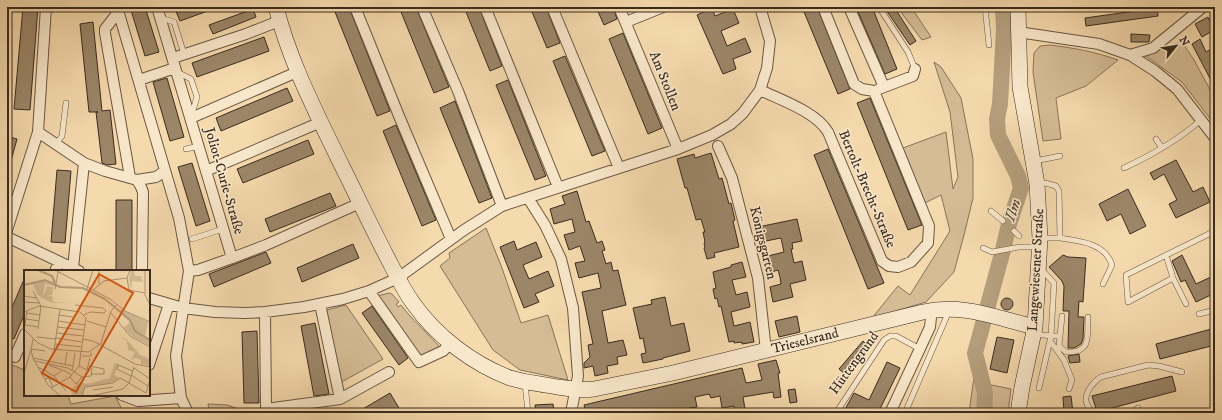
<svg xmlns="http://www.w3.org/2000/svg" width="1222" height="420" font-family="'IM FELL DW Pica',serif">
<rect width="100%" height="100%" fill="#f5daad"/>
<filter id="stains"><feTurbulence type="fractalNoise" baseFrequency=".005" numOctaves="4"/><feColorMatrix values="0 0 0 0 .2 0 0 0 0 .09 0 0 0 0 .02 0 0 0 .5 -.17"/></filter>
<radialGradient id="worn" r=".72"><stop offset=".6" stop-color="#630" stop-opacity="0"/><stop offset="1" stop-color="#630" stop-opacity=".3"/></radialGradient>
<!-- green -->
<path fill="#d5bc95" stroke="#88745a" d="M897,7H911L931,37L922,40Z
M1182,42L1194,60L1215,99V125L1182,82L1143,54Z
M1050,45C1074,48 1096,52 1118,60L1086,86L1056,98L1061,139L1043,141L1033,72L1034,53L1040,46Z
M934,62L941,67L961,98L973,159V198L964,235L954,272L926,302L872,318L898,286L910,295L950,231L941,195L925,203L903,148L946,132L953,189L958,177L950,112Z
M486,228L502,268L521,323L548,315L568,380L520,370L493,350L440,266L450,258L449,253Z
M389,293L392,294L399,302L396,304L398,307L401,305L409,315L441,348L420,357L377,296Z
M346,305L383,359L338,384L323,311Z
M7,363L25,370V395H68L71,404L115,396L124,413H7Z
M974,377L987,384L1011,389L1008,413H969Z
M208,404L227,405L236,408L238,413H206L209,411Z"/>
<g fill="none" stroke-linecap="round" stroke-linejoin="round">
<!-- river -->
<path stroke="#b59e7c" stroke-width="16" d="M984,413L985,393L975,353L1003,250L1009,224L1021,188L1018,176L998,135L997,119L1000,104L1004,29L1003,7"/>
</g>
<!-- building -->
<path fill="#9b8668" stroke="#3a2b1e" d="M23,7H38L30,110L14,109Z
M130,7H145L159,52L145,56Z
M180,7H216V8L180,21L175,9Z
M333,7H349L390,111L377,116Z
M399,7H416L449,87L434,93Z
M464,7H479L502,66L490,71Z
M530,7H546L560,43L547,48Z
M596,7H613L617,19L604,25Z
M802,7H817L850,89L838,94Z
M856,7H872L897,69L885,74Z
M884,7H894L916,41L910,45Z
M712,8L715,16L733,9L739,23L721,31L727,46L745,38L751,52L733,59L736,69L723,74L697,15Z
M1157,8L1158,16L1086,26L1085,18Z
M253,9L256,17L213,34L209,25Z
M1208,17L1214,30L1202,37L1195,24Z
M93,22L102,111L110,110L116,164L107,165L102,163L96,112H98H89L80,24Z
M623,33L662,128L648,134L609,39Z
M1131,34L1150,35L1149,42H1131Z
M264,37L269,51L197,77L192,63Z
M1200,39L1206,52L1215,47V56L1212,57L1215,62V88L1192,44Z
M565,56L605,151L592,156L553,61Z
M167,78L184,137L170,141L153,82Z
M508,80L546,176L535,180L496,85Z
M287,88L293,101L221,131L216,118Z
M870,98L922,225L908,230L857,103Z
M455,101L492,198L479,203L440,108Z
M396,125L436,220L422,226L383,131Z
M7,136L17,139L9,168H7Z
M308,140L314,154L243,183L237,169Z
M828,149L884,283L868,289L814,155Z
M711,153L719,179L722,178L729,204L731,203L735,220L733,221L739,247L714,253L715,257L707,259L704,248L705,247L704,243L705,242L703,232H705L701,219L696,220L687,188H685L677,159L694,154L695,158Z
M1176,160L1193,192L1203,187L1210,202L1176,218L1169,204L1177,200L1164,174L1154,180L1150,173Z
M192,163L210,221L196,226L178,167Z
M57,170L71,171L65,243L51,242Z
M1128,189L1146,226L1130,234L1121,214L1107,221L1099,204Z
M577,191L586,222L589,221L597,243L602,241L605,250L602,251L606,264L611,262L613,271L618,270L626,305L602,311L608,343L623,340L627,355L617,357L618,364L607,366L608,373L595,376L593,366L584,368V363L590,357L588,345L593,344L582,292L601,288L598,273L579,278L575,263L585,261L580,246L569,250L564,235L575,232L572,219L554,224L550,209L565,204L562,196Z
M330,193L336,206L270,232L265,219Z
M116,200H132V271H116Z
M797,219L802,241L792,243L793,249H791L794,263L802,261L806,280L790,284L793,297L773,302L770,287L781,284L780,277L778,270L768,273L764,257L784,252L781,238L761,242L758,227Z
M514,241L517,250L536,242L542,257L523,265L529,279L548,271L554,286L535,294L539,302L524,308L500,247Z
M353,244L359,258L302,282L297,268Z
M266,252L271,263L214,287L209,274Z
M1063,255L1068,257L1086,258L1083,302L1079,301L1078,317H1084L1083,339L1081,344L1074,348H1068L1069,311H1063L1064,286L1062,281L1049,267Z
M1182,255L1196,284L1215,275V293L1196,302L1185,280L1181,282L1172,261Z
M742,262L746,277L732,280L736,295L747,292L750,307L731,312L734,326L750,322L754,342L742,344V342L734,343V341L729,342L721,306L719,307L717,298L715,299L713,289L716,288L713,272L731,267V265Z
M25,277V313L14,339L7,336V319Z
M665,297L671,326L684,323L690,351L663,358V359L643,363L641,354L646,353L643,338L640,339L633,308L652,304L651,300Z
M1001 304a6 6 0 1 1 12 0a6 6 0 1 1-12 0Z
M372,306L408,358L399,365L362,313Z
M797,316L800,332L779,337L775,321Z
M315,323L329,394L314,396L301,326Z
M1215,328V345L1160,359L1156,344Z
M257,331L259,403H244L242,332Z
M997,337L1014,340L1007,373L990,369Z
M863,341L869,347L845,374L839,369Z
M1079,354L1080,362L1070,363L1068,356Z
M776,360L780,373H778L781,397L774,398L773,392L743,397L745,409L734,411V406L722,408L720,396L711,398L709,394L695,397L697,407L689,408L690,411L684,413H586L584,405L742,368L746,383L762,380L758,364Z
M887,362L900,368L878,413H843L854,393L869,400Z
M1172,376L1176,391L1097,412L1092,396Z
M795,389L797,402L790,403L788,390Z
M390,393L402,413H356Z
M1071,396L1073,413H1064L1063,397Z
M553,404L554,413H536L535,405Z"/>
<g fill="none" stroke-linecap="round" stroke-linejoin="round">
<!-- lane casing -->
<g stroke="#695742" stroke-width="6">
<path id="lane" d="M879,7L908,52L915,69
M985,7L989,45
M161,18L174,22L184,54
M177,72L191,79L197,97L191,117
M1156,139L1162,148
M56,144L62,136L66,103
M186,149L199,146
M1035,161L1060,156
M1124,168C1152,155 1178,140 1201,120
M1038,184L1045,183L1056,186L1059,191L1060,238H1041
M991,211L1003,221
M1014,231L1019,236
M1060,238C1080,241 1105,243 1112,265L1103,284
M192,239L223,229
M983,248L992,252L1019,247H1037
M1166,255L1173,278
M1186,304L1173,278L1128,302L1126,275L1215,231
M1199,314L1215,310
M1062,316L1059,346L1066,352C1092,353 1087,337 1088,317
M1035,334L1051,336L1054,283L1041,269
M1050,341L1064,360L1072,380L1069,389
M525,383L528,413
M1039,388L1051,336H1059
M836,413L884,340L890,336H896L920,349
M905,413L949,311
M1092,413C1090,409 1087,405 1086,401C1085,392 1094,381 1101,377L1148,365L1159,366L1182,372
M1131,413L1138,408"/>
</g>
<!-- street casing -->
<g stroke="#695742" stroke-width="12">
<path id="street" d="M117,7L179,218L189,271L176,356L181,398L188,413
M157,7L232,258L198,270L189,271
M355,7L399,116L451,239
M422,7L458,91L502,206
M485,7L558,187
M552,7L619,168
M619,7L678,149
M849,7L884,87
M119,11L105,29V33L130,177
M626,22L663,7
M1018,32L1099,44L1130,55L1155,71L1177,89L1215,138
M1130,55L1153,48L1203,7
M173,58L246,34L279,21
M139,80L175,68
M879,89L913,76L915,69
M760,90C781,100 816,112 828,132L882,261L889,266L898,267L911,262L928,243L929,226L874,91L862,89L854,84L823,7
M191,118L297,72
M38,132L84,163L105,171L137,180L141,187L143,192L142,271
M718,146L732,178L758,278L766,351
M206,171L321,122
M137,180L156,177L165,171
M528,198L545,225L561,259L573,308L578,376L571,413
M7,230L38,132L46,7
M7,237L79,271
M232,258L266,245L360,203
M73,268L84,163
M55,271L59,262
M369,291L419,362L443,351L451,343
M149,298L183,308L215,312L245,313L265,312L304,307L343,299L369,291L398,278L464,230L502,206L678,149L712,135L731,124L743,113L760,90L767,68L770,41L760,7
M320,304L340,399
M265,312L266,409L340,399L389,372
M15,357L25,334
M149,365L169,304
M122,395L138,401L181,398
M890,413L930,327L931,317V310"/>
</g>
<!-- secondary casing -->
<g stroke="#3a2b1e" stroke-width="16">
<path id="secondary" d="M276,7C290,63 317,114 342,166C357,196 371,226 386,255C395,272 402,288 413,303C436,336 473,364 510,378C520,381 530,383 540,384C557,387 576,391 594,389L673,373L923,312C964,303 996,318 1035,327
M1018,413L1022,387L1035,327L1040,238L1037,184L1020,87L1018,7"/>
</g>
<!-- lane -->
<use href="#lane" stroke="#f8e7ca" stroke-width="5"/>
<!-- street -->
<use href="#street" stroke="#f8e7ca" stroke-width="10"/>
<!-- secondary -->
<use href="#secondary" stroke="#f8e7ca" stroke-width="15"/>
</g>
<g text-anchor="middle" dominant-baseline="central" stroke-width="3" stroke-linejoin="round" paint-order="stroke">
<!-- street labels -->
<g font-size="14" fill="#3a2b1e" stroke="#f8e7ca">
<text transform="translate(665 81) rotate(68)">Am Stollen</text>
<text transform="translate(224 181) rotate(74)">Joliot-Curie-Straße</text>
<text transform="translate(867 189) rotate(67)">Bertolt-Brecht-Straße</text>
<text transform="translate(763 243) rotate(76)">Königsgarten</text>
<text transform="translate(1036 270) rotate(-87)">Langewiesener Straße</text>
<text transform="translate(805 341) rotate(-14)">Trieselsrand</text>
<text transform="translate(854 363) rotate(-54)">Hüttengrund</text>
</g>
<!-- water labels -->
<g font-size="15" font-style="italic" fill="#5f4e3a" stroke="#f8e7ca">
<text transform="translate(1013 210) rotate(-72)">Ilm</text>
</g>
</g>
<!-- overview -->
<g transform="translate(24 270)">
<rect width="126" height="126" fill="#f5daad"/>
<path d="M107,1H110L111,6H117L119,12L108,11L107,20L105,9ZM18,10L32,16L21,14L19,27L23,16L29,17L28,25H22L28,26L29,32L42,33H29L20,29L14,25L8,13ZM96,39L124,52L121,67L126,69V76L108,66L100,58L106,52L94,41ZM96,67L102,69L116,85L126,89V96L117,94V90L112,88L107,90L111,82L104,80L103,71ZM91,93L95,94L90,105L95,108L90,112L61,117L58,126H47L49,124L46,121L55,112L63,114L86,108Z" fill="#d5bc95"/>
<path fill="none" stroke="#b59e7c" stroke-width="2" d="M14,0L28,6L31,13M0,15L21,10L36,17L59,18L81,29L106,50L111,61L126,70"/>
<path fill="none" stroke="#aa9474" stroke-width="1" d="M31,0L86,29L101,41L126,52M106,0L103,8L105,20L121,23M121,0V25L126,35M75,14V0M31,19L34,2M63,19L69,0M69,20L80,11L103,8M9,21L17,36M0,26L12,28M0,32L15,33M51,35L79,38L82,41L80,43L66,42L60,45M3,40L1,55L15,57M0,42L15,36L56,42L62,48L55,96L46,107L27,118M86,42L106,66L126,77M3,43L16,45M35,45L49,47M2,49L15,51M34,51L61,55M63,51L82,57M33,57L60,60M0,59L14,73L27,79L65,82L77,73L87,41L93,34M14,59L17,36M33,63L59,66M13,67L32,69M32,68L58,72M9,69L7,80L9,88L24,115L36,126M58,69L69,71L111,94L126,97M31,74L58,77M7,79L21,81M30,80L36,39M58,86H67V82M9,88L49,96L48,100M11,91L44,98L58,107L67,106L68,98M41,94L43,82M25,95L38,100M49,96L51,83M55,96L63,100L66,88M65,96L80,99V104H67M14,97L30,106L42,121M0,103L7,80M107,105L124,116M30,106L39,100L48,105M107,106L93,99L94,95L109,101M46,107L52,114L58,107M21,109L25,108L29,117M69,120L89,117M58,126L61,117L89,113L96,108L122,123L126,109L110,98M67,126L99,119L105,113L110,97"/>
<path fill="#d7540e" fill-opacity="0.15" stroke="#d7540e" stroke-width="2" d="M75,4L109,23L52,122L18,103Z"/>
<rect width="126" height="126" fill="none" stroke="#3a2b1e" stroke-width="2"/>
</g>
<!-- margin -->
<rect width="1222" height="420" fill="none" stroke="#f5daad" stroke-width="24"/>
<rect x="8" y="8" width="1206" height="404" fill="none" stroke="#3a2b1e" stroke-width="2"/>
<rect x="12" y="12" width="1198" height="396" fill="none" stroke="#3a2b1e"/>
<!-- north arrow -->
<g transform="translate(1176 46) rotate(60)" stroke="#f8e7ca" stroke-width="3" paint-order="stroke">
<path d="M0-3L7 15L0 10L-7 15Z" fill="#3a2b1e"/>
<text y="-6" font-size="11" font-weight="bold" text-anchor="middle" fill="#3a2b1e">N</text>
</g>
<rect width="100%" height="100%" filter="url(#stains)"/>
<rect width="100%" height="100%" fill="url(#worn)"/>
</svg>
